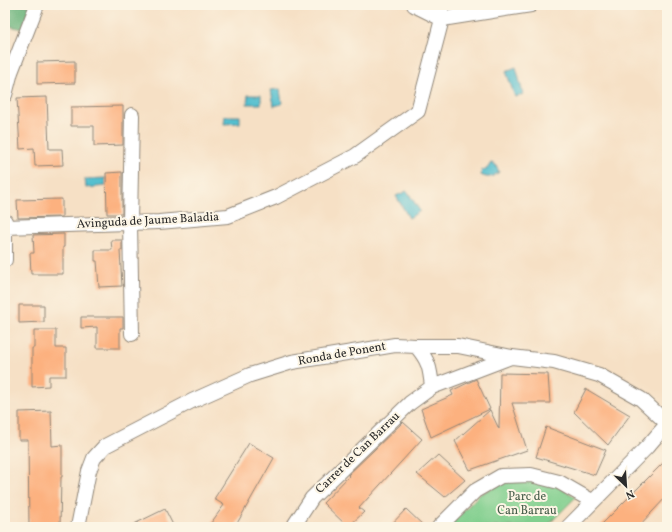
<svg xmlns="http://www.w3.org/2000/svg" width="672" height="532" font-family="Vollkorn,serif">
<rect width="100%" height="100%" fill="#fcf5e5"/>
<filter id="ink" filterUnits="userSpaceOnUse"><feTurbulence type="fractalNoise" baseFrequency=".025" numOctaves="2"/><feDisplacementMap in="SourceGraphic" scale="8" xChannelSelector="R" yChannelSelector="G"/><feConvolveMatrix kernelMatrix="1 2 1 2 8 2 1 2 1" color-interpolation-filters="sRGB"/></filter>
<filter id="wash" filterUnits="userSpaceOnUse"><feTurbulence type="fractalNoise" baseFrequency=".012" numOctaves="4" result="noise"/><feDisplacementMap in="SourceGraphic" scale="16" xChannelSelector="R" yChannelSelector="G"/><feGaussianBlur stdDeviation="0.9" result="paint"/><feColorMatrix in="noise" values="0 0 0 0 0 0 0 0 0 0 0 0 0 0 0 0 0 1.4 0 .05"/><feComposite in="paint" operator="in"/></filter>
<g filter="url(#wash)">
<rect width="100%" height="100%" fill="#f6e0c5"/>
<!-- green -->
<path fill="#81cf8e" stroke="#567d5c" d="M533,480L557,486L576,497L546,527H448L480,494L504,482Z"/>
<!-- forest -->
<path fill="#68b279" stroke="#4a6e52" d="M5,5H31L22,29L5,25Z"/>
<!-- water -->
<path fill="#54bfcf" stroke="#40757d" d="M516,67L523,94L515,97L506,71Z
M280,89L282,104L274,106L271,90Z
M248,95H261V104H247Z
M225,116H240V123L224,124Z
M491,163L496,165L499,172C493,177 488,179 481,175L482,170L487,169Z
M106,178V186L86,188L85,179Z
M407,191L420,211L409,218L396,196Z"/>
<g id="blocks">
<!-- building -->
<path fill="#fcb17f" d="M75,61V83L37,84V62Z
M47,97L49,149H62L63,165L35,166L34,148L20,149L17,98Z
M123,106V145L94,146V126H71V107Z
M122,172V214H107L106,173Z
M62,199V217L18,218L17,200Z
M64,234V247H63V274H31L30,253H34L33,235Z
M111,240H122V250H120L122,286L99,287L97,261H95V250H112Z
M19,305H44V322L19,323Z
M81,317H123V328H120V348H97V327L81,328Z
M34,330H56V348H66V376H49V386L32,387V348H34Z
M500,373L548,374L550,403H512L527,450L470,470L455,441L490,410L499,429Z
M476,379L490,409L431,437L421,409L453,395L451,391Z
M586,389L630,415L608,445L574,412Z
M51,411L52,446L62,445V477H61L60,527H29L28,440H19V412Z
M403,422L422,439L359,508L364,512L348,527L323,503L349,476L348,475Z
M546,427L606,450L595,475L536,457Z
M249,443L274,458L235,527H217L211,523L224,505L214,499Z
M438,455L465,480L445,497L417,474Z
M667,459V496L638,527H599Z
M165,509L174,527H128Z
M406,509L425,527H389Z"/>
</g>
</g>
<g filter="url(#ink)">
<use href="#blocks" fill-opacity="0" stroke="#908678" stroke-width="1"/>
<g fill="none" stroke-linecap="round" stroke-linejoin="round">
<!-- minor casing -->
<g stroke="#908678" stroke-width="16">
<path id="minor" d="M414,5L442,19L531,5
M5,95L11,72L37,5
M132,115L130,223L132,334
M5,221V260
M5,227L159,222L228,216L276,197L355,156L418,111L442,19L441,5
M416,346C429,361 430,368 432,387
M78,527L89,471L94,458L105,446L192,401L250,375L292,362L395,345L416,346H458L512,357L554,362L599,375L641,399L667,423
M293,527L312,498L410,403L432,387L511,357
M439,527L475,491L501,476L531,475L559,482L592,501
M568,527L647,447L667,424"/>
</g>
<!-- minor -->
<use href="#minor" stroke="#fff" stroke-width="14"/>
</g>
</g>
<g text-anchor="middle" dominant-baseline="central" stroke-width="4" stroke-linejoin="round" paint-order="stroke">
<!-- street labels -->
<g font-size="12" fill="#2b2b2b" stroke="#fcf5e5">
<text transform="translate(148 221) rotate(-3)">Avinguda de Jaume Baladia</text>
<text transform="translate(342 354) rotate(-10)">Ronda de Ponent</text>
<text transform="translate(358 453) rotate(-44)">Carrer de Can Barrau</text>
</g>
<!-- park labels -->
<g font-size="12" fill="#455c49" stroke="#fcf5e5">
<text x="527" y="497">Parc de<tspan x="527" dy="14">Can Barrau</tspan></text>
</g>
</g>
<!-- margin -->
<rect width="672" height="532" fill="none" stroke="#fcf5e5" stroke-width="20"/>
<!-- north arrow -->
<g transform="translate(626 486) rotate(155)" stroke="#fcf5e5" stroke-width="3" paint-order="stroke">
<path d="M0-3L7 15L0 10L-7 15Z" fill="#2b2b2b"/>
<text y="-6" font-size="11" font-weight="bold" text-anchor="middle" fill="#2b2b2b">N</text>
</g>
</svg>
